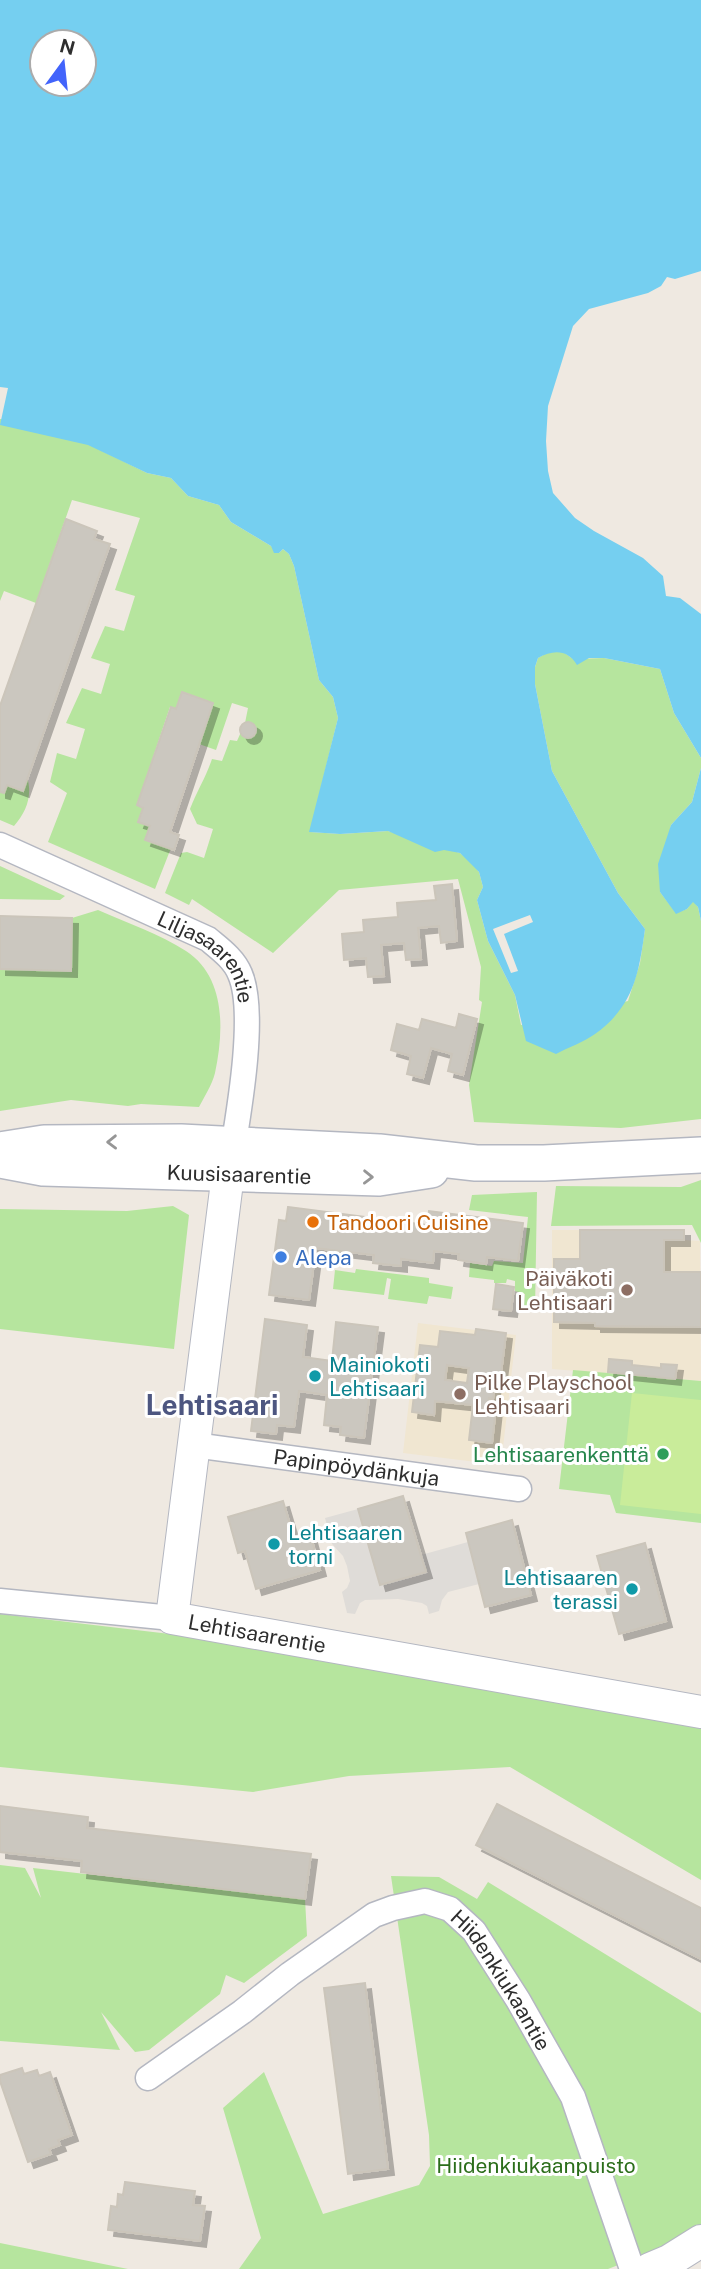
<svg xmlns="http://www.w3.org/2000/svg" width="701" height="2269" font-family="'Public Sans',sans-serif">
<defs>
<filter id="shadow"><feDropShadow dx="6" dy="6" stdDeviation="0" flood-color="#0004"/></filter>
</defs>
<rect width="100%" height="100%" fill="#efe9e1"/>
<!-- education -->
<path fill="#f0e6d1" d="M552,1230H684V1240L700,1241L701,1381L552,1369Z
M418,1323L516,1335L501,1465L403,1453Z"/>
<!-- green -->
<path fill="#b6e59e" d="M0,419L45,423L147,473L171,478L188,496L219,505L231,522L271,546L279,553L283,549L289,554L294,566L319,680L333,697L338,718L310,832L340,834L388,831L460,853L472,863L479,872L483,887L477,900L488,941L515,995L521,1025L628,1001L640,963L645,929L618,893L552,771L535,684V667L538,658L550,651H562L573,659L604,658L660,669L674,713L701,758V768L692,802L671,825L660,892L676,913L687,909L693,901L698,907L701,921V1119L621,1128L474,1122L469,1085L482,1002L479,1000L481,967L458,879L339,890L273,953L192,899L189,905L165,893L181,853L187,852L204,858L213,829L197,824L190,809C197,791 206,777 212,759L222,761L230,740L237,741L241,732L248,738L255,735L254,725L245,723L248,708L232,703L216,750L199,744L213,703L182,692L176,709L170,707L137,805L143,808L138,822L150,826L145,840L171,848L155,889L48,842L67,793L50,782L57,753L76,759L85,729L66,723L82,688L101,694L110,664L91,658L105,626L124,631L135,596L115,590L140,518L72,500L36,603L4,591L0,601Z
M27,777C33,796 26,812 14,826L0,820V792L4,793L7,785L23,790Z
M0,866L65,896L60,900L0,899Z
M98,910C127,923 160,934 186,951C226,977 224,1031 215,1073C212,1085 204,1097 199,1107L141,1104L128,1106L71,1100L0,1111V969L71,971L72,918Z
M701,1180V1243L692,1225L551,1226L556,1186L681,1187Z
M537,1192L535,1311L524,1309L525,1294L515,1291V1281L507,1279L506,1283H494V1280L469,1277L470,1263L492,1266L494,1261L523,1263L528,1217L469,1210L472,1195Z
M173,1206L189,1215L174,1349L0,1329V1209L127,1211Z
M356,1269L429,1278V1283L453,1287L451,1299L429,1296L427,1304L388,1299L391,1279L387,1278L384,1295L333,1289L335,1270L355,1273Z
M573,1370L701,1381V1523L616,1513L610,1495L559,1489Z
M0,1614L187,1636L701,1723V1880L510,1767L349,1776L253,1792L0,1767Z
M0,1865L25,1868L41,1898L33,1868L305,1899L307,1936L244,1983L226,1975L220,1994L149,2050L135,2052L101,2012L120,2050L0,2041Z
M391,1876L439,1877L477,1899L488,1882L701,2013V2229L687,2238L608,2269H239L261,2238L223,2108L264,2072L323,2214L419,2185L430,2166L429,2135Z
M0,2243L128,2269H0Z"/>
<!-- pitch -->
<path fill="#c9ec9a" d="M632,1393L701,1400V1514L620,1505Z"/>
<!-- plaza -->
<path fill="#dfdcd8" d="M358,1509L380,1585L425,1572L421,1555L468,1542L479,1584L448,1592L442,1600L439,1611L429,1614L427,1606L422,1603L398,1599L365,1600L360,1603L355,1614L347,1613L342,1592L347,1588L350,1581L347,1566L343,1556L332,1544L325,1518Z"/>
<!-- water -->
<path fill="#75cff0" fill-rule="evenodd" d="M0,0H701V271L675,279L667,277L661,286L648,293L589,309L573,326L548,406L546,441L548,471L553,493L575,518L594,531L643,558L663,576L666,596L680,598L701,614V758L674,713L660,669L604,658H589L577,665C567,649 553,650 538,658L535,667V684L552,771L618,893L645,929C639,973 634,1006 595,1034C584,1042 569,1047 556,1054L526,1041L515,995L488,941L477,900L483,887L479,872L460,853L444,850L435,852L388,831L340,834L309,832L338,718L333,697L319,680L294,566L289,554L283,549L279,553H274L271,546L231,522L219,505L188,496L171,478L147,473L88,445L0,425L8,388L0,387ZM42,42H84V84H42Z
M701,768V921L698,907L693,902L687,909L676,914L660,892L658,864L671,825L692,802Z"/>
<!-- pier -->
<path fill="#efe9e1" d="M530,915L533,922L504,934L518,971L511,973L493,929Z"/>
<!-- building -->
<path fill="#cbc7bf" stroke="#cbc5ba" stroke-width="2" fill-rule="evenodd" filter="url(#shadow)" d="M66,519L97,531L94,539L110,544L23,791L7,785L4,793L0,792V706Z
M182,692L213,703L170,832L179,835L174,850L145,840L150,826L138,822L143,808L137,805L171,707L176,709Z
M240 730a8 8 0 1 1 16 0a8 8 0 1 1-16 0Z
M452,884L457,941L441,943L439,926L418,928L421,959L406,960L404,943L381,945L384,976L368,977L366,958L344,960L342,934L364,932L363,920L398,917L397,903L436,900L434,886Z
M0,916L72,918L71,971L0,969Z
M459,1014L477,1019L463,1075L448,1071L452,1054L431,1048L423,1078L407,1074L411,1056L391,1050L397,1024L419,1030L422,1019L456,1028Z
M288,1207L427,1225L429,1211L523,1223L518,1261L487,1257L486,1264L458,1260L459,1254L434,1251L433,1263L401,1259V1266L373,1263L374,1255L316,1248L309,1300L269,1295L279,1220L286,1221Z
M580,1230H684V1240H664V1272H701V1327L595,1326V1323L554,1322V1259H580Z
M496,1284L514,1287L511,1311L493,1309Z
M265,1319L307,1325L303,1357L332,1361L336,1322L378,1327L364,1438L340,1435L341,1427L324,1425L327,1395L299,1391L294,1427L277,1425L276,1434L251,1431Z
M476,1329L506,1333L501,1373L496,1372L493,1399L489,1398L488,1406L496,1407L492,1443L469,1440L473,1405L435,1401L434,1415L412,1412L420,1345L438,1347L440,1331L475,1335ZM447,1365L469,1368L467,1383L445,1380Z
M609,1359L632,1361V1365L661,1368V1364L677,1365L675,1379L608,1372Z
M403,1496L426,1572L380,1585L358,1509Z
M283,1501L294,1538L310,1533L320,1570L256,1589L245,1551L238,1553L228,1517Z
M512,1520L531,1595L485,1607L466,1533Z
M645,1543L666,1621L619,1634L597,1556Z
M497,1804L701,1908V1959L476,1845Z
M0,1806L88,1817L87,1828L311,1854L305,1899L81,1872L82,1861L0,1852Z
M365,1983L388,2169L348,2174L324,1988Z
M22,2068L24,2074L37,2070L39,2076L50,2072L72,2135L58,2140L60,2145L49,2149L51,2154L28,2162L0,2081V2075Z
M125,2182L195,2191L193,2205L205,2206L200,2241L108,2230L111,2206L117,2207L118,2194L123,2195Z"/>
<g fill="none" stroke-linecap="round" stroke-linejoin="round">
<!-- minor casing -->
<g stroke="#b4b7c1" stroke-width="27">
<g id="minor">
<path id="s1" d="M0,845L208,939C220,949 234,959 240,974C257,1013 238,1117 231,1160"/>
<path id="s2" d="M194,1445L519,1489"/>
<path d="M0,1601L172,1618"/>
<path id="s3" d="M148,2078L242,2012L290,1974L374,1915L393,1908L425,1901L450,1909L474,1931L518,2000L573,2097L632,2269"/>
</g>
</g>
<!-- tertiary casing -->
<g stroke="#b4b7c1" stroke-width="34">
<g id="tertiary">
<path id="s4" d="M228,1174L172,1618L701,1712"/>
<path d="M650,2269L669,2261L701,2241"/>
</g>
</g>
<!-- secondary casing -->
<g stroke="#b4b7c1" stroke-width="38">
<g id="secondary">
<path d="M0,1150L44,1143L181,1142L379,1152L476,1163H544L701,1155"/>
<path id="s5" d="M0,1160L43,1168L379,1178L431,1170"/>
</g>
</g>
<!-- minor -->
<use href="#minor" stroke="#fff" stroke-width="24"/>
<!-- tertiary -->
<use href="#tertiary" stroke="#fff" stroke-width="32"/>
<!-- secondary -->
<use href="#secondary" stroke="#fff" stroke-width="35"/>
</g>
<!-- one-way arrows -->
<defs><path id="oneway-chevron" d="M-2-3.5L2.5 0L-2 3.5" fill="none" stroke-width="1.6" stroke-linecap="round" stroke-linejoin="round" transform="scale(1.75)"/></defs>
<g stroke="#969696">
<use href="#oneway-chevron" transform="translate(112 1142) rotate(179)"/>
<use href="#oneway-chevron" transform="translate(368 1177) rotate(1)"/>
</g>
<!-- markers -->
<circle fill="#e8710a" stroke="#fff" stroke-width="2.5" cx="313" cy="1222" r="7"/>
<circle fill="#3f7fe0" stroke="#fff" stroke-width="2.5" cx="281" cy="1257" r="7"/>
<g fill="#8d6e63" stroke="#fff" stroke-width="2.5">
<circle cx="627" cy="1290" r="7"/>
<circle cx="460" cy="1394" r="7"/>
</g>
<g fill="#0f9aa8" stroke="#fff" stroke-width="2.5">
<circle cx="315" cy="1376" r="7"/>
<circle cx="274" cy="1544" r="7"/>
<circle cx="632" cy="1589" r="7"/>
</g>
<circle fill="#2e9e5b" stroke="#fff" stroke-width="2.5" cx="663" cy="1454" r="7"/>
<g text-anchor="middle" dominant-baseline="central" stroke-width="6" stroke-linejoin="round" paint-order="stroke">
<!-- street labels -->
<g font-size="21" fill="#2e2e2e" stroke="#fff">
<text stroke="none"><textPath href="#s1" startOffset="240">Liljasaarentie</textPath></text>
<text stroke="none"><textPath href="#s5" startOffset="240">Kuusisaarentie</textPath></text>
<text stroke="none"><textPath href="#s2" startOffset="164">Papinpöydänkuja</textPath></text>
<text stroke="none"><textPath href="#s4" startOffset="534">Lehtisaarentie</textPath></text>
<text stroke="none"><textPath href="#s3" startOffset="446">Hiidenkiukaantie</textPath></text>
</g>
<!-- food labels -->
<g font-size="21" fill="#c56008" stroke="#fff" text-anchor="start">
<text x="327" y="1222">Tandoori Cuisine</text>
</g>
<!-- shop labels -->
<g font-size="21" fill="#366cbe" stroke="#fff" text-anchor="start">
<text x="295" y="1257">Alepa</text>
</g>
<!-- education labels -->
<g font-size="21" fill="#785e54" stroke="#fff" text-anchor="end">
<text x="613" y="1278">Päiväkoti<tspan x="613" dy="24">Lehtisaari</tspan></text>
<text x="474" y="1382" text-anchor="start">Pilke Playschool<tspan x="474" dy="24">Lehtisaari</tspan></text>
</g>
<!-- culture labels -->
<g font-size="21" fill="#0d838f" stroke="#fff" text-anchor="start">
<text x="329" y="1364">Mainiokoti<tspan x="329" dy="24">Lehtisaari</tspan></text>
<text x="288" y="1532">Lehtisaaren<tspan x="288" dy="24">torni</tspan></text>
<text x="618" y="1577" text-anchor="end">Lehtisaaren<tspan x="618" dy="24">terassi</tspan></text>
</g>
<!-- leisure labels -->
<g font-size="21" fill="#27864d" stroke="#fff" text-anchor="end">
<text x="649" y="1454">Lehtisaarenkenttä</text>
</g>
<!-- park labels -->
<g font-size="21" fill="#2c6e1b" stroke="#fff">
<text x="536" y="2165">Hiidenkiukaanpuisto</text>
</g>
<!-- district labels -->
<g font-size="28" font-weight="bold" fill="#4d5680" stroke="#fff">
<text x="212" y="1404">Lehtisaari</text>
</g>
</g>
<!-- north arrow -->
<g transform="translate(63 63) rotate(15)"><circle r="33" fill="#ffffff" stroke="#ababab" stroke-width="2"/>
<path d="M0-5L12 26L0 18L-12 26Z" fill="#4264fb"/>
<text y="-10" font-size="19" font-weight="bold" text-anchor="middle" fill="#2e2e2e">N</text>
</g>
</svg>
